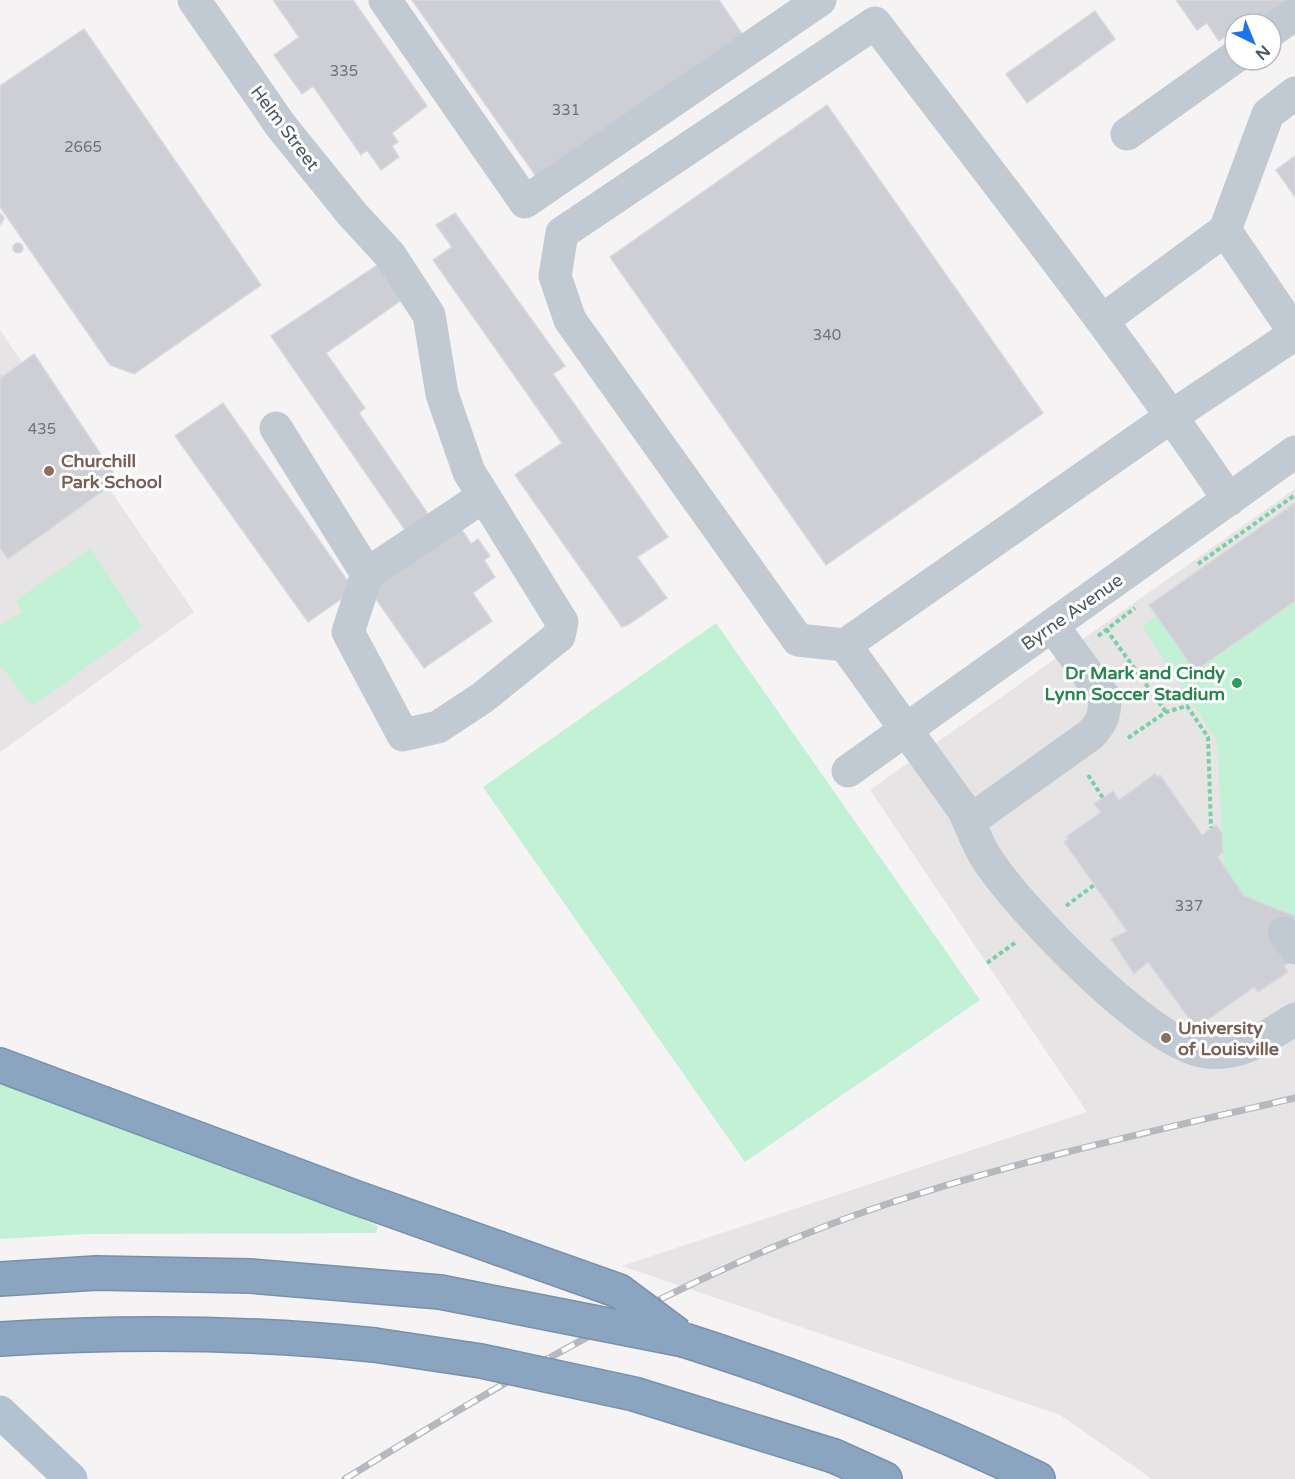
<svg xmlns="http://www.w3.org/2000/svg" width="1295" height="1479" font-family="'Varela Round',sans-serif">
<rect width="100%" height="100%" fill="#f5f3f3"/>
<!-- education -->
<path fill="#e6e4e5" d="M0,330L194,612L0,752Z
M1295,489V1479H1152L1060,1415L622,1266L1087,1112L870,790Z"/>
<!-- green -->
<path fill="#c3f1d5" d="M1295,516V915L1225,889L1217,741L1142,626Z
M91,549L142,627L32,706L0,665V626L22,612L15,601Z
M716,623L980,1000L745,1162L483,787Z
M0,1078L290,1188L378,1226L376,1233L84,1234L0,1239Z"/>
<!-- building -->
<path fill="#cdcfd5" stroke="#d7d9de" stroke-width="1.5" d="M273,0H353L427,106L392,133L398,142L392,146L399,157L381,170L367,150L361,155L313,86L302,94L274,55L299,37Z
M412,0H719L745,38L540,182Z
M1176,0H1288L1254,24H1235V34L1232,31L1219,41L1207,23L1197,30Z
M1095,11L1115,39L1027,103L1006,74Z
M84,29L261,285L134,374L110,365L0,207V86Z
M827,105L1043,413L826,565L610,257Z
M1295,156V197L1276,170Z
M0,213L4,218L1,224H0Z
M455,213L565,366L553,374L668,537L637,557L667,598L629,624L622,627L515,475L562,443L433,260L452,247L436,225Z
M13 248a5 5 0 1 1 10 0a5 5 0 1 1-10 0Z
M379,264L403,299L326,353L365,408L359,413L428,514L405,530L271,336Z
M34,354L118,480L8,559L0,548V374L2,377Z
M223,403L354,590L308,622L175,436Z
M1295,503V601L1195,671L1149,605Z
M460,527L471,544L478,539L490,556L484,560L495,577L473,593L492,621L424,668L369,589Z
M1155,774L1158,777L1160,775L1202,835L1216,825L1222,833L1223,852L1218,857L1244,896L1295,916L1291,961L1284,966L1288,972L1258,992L1254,987L1196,1028L1148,962L1134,974L1111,939L1127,931L1064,842L1068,839L1066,837L1101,812L1094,804L1113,791L1119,800Z"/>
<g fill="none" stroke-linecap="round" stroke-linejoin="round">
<!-- highway casing -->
<g stroke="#7690ad" stroke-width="36">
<path id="highway" d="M0,1065L357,1198L498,1248
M0,1279L96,1273L250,1276L440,1292
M0,1339C125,1331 249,1332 374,1345
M684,1340C805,1379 924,1423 1038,1479
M834,1456L885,1479"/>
</g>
<!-- path -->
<path stroke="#7ad0a6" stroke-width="4" stroke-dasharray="4.5 3" stroke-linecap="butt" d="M1198,564L1295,495
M1106,629L1166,712
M1098,636L1135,608
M1128,738L1166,712L1187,706L1208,737L1211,828
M1088,775L1103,798
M1066,906L1094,885
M987,963L1016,942"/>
<!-- minor -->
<path stroke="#c1cad2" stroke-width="33" d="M194,0L281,126L353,215L390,255L429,315L442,394L469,472L562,622L559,636L482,698L438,727L403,735L348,632L367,574L484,496
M385,0L525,202L820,0
M1271,31L1295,14
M1295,93L1268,114L1225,230L1295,333
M1127,134L1235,57
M1103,320L1225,230
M276,428L367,574
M1229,500C1118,335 995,180 875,23L562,233L555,276L570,320L798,640L845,645L1172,416L1295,334
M845,645L963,809L972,814L981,813L1090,735C1102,723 1105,715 1105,698L1052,625
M848,771L1295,452
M963,809C971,825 977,844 987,859C1018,907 1151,1047 1207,1052C1242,1056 1267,1036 1295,1019
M1284,933L1295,948"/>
<!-- major -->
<path stroke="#b3c2d1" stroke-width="33" d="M0,1412L71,1479"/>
<!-- highway -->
<use href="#highway" stroke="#8ba5c1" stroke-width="33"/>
<!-- rail casing -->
<g stroke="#b5b8bd" stroke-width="7">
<path id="rail" d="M345,1479C517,1373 692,1270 884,1205C1019,1160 1157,1130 1295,1098"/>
</g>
<!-- rail -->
<use href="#rail" stroke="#fff" stroke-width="4.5" stroke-dasharray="14" stroke-linecap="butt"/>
<!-- highway-bridge casing -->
<g stroke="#7690ad" stroke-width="36" stroke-linecap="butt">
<path id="highway-bridge" d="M498,1248L619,1291L678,1335
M440,1292L684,1340
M374,1345L481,1361L634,1394L834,1456"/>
</g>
<!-- highway-bridge -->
<use href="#highway-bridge" stroke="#8ba5c1" stroke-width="33"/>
</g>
<!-- markers -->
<g fill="#8d6e63" stroke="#fff" stroke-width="2">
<circle cx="49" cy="471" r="6"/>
<circle cx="1166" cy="1038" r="6"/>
</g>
<circle fill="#2e9e5b" stroke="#fff" stroke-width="2" cx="1237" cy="683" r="6"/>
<g text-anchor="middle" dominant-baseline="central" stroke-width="6" stroke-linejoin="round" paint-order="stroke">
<!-- number labels -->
<g font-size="15" fill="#6b747e">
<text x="344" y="71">335</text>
<text x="566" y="110">331</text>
<text x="83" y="147">2665</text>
<text x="827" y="335">340</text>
<text x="42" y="429">435</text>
<text x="1189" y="906">337</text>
</g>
<!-- street labels -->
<g font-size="18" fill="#4a5661" stroke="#fff">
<text transform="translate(285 128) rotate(53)">Helm Street</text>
<text transform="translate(1072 612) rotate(-35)">Byrne Avenue</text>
</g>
<!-- education labels -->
<g font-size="18" font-weight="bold" fill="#785e54" stroke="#fff" text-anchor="start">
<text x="61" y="461">Churchill<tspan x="61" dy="21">Park School</tspan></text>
<text x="1178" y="1028">University<tspan x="1178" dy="21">of Louisville</tspan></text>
</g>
<!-- leisure labels -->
<g font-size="18" font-weight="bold" fill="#27864d" stroke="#fff" text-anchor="end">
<text x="1225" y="673">Dr Mark and Cindy<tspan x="1225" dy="21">Lynn Soccer Stadium</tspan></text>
</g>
</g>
<!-- north arrow -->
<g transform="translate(1253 42) rotate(137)"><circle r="28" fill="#ffffff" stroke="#b7bbc0" stroke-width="1.5"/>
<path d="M0-4.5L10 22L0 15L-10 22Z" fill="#1a73e8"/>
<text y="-9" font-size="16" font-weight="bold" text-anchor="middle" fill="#4a5661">N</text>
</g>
</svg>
